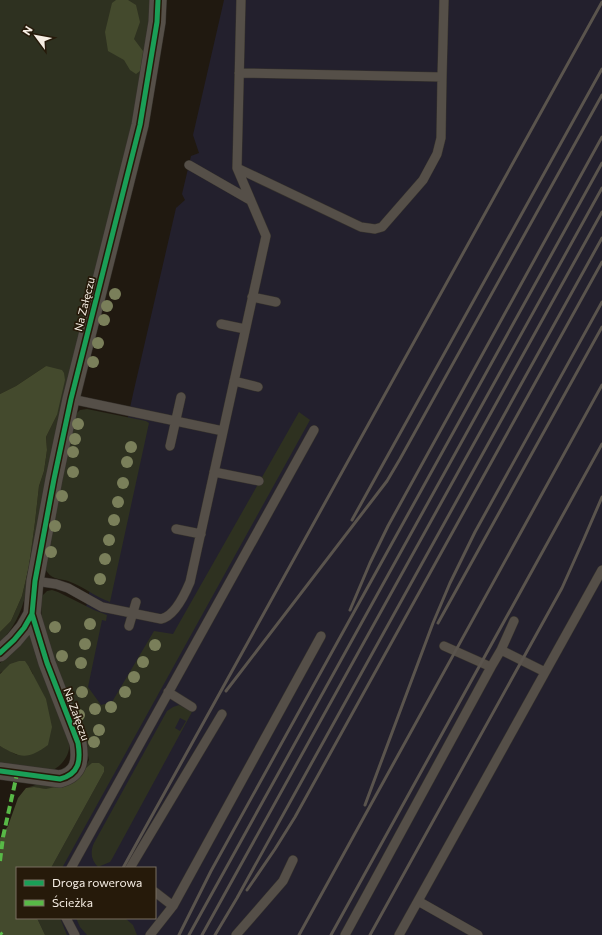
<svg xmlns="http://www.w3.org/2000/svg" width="602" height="935" font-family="Commissioner,sans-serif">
<rect width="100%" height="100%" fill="#201910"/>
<!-- industrial -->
<path fill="#23202d" d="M224,0H602V935H45L37,918H155V868H51L139,709L87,711L86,607L133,394L176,208L185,200L182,194L191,156L199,153L193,135Z"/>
<!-- green -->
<path fill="#2e3120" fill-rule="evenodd" d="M0,0H155L151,43L26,593C21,614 14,627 0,643V632L11,621L22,596L29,566L35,522L39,486L44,471L47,450L46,437L57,415L46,366L16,386L0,394Z
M87,409L146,421L149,423L110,602C95,597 83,586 68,581C61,579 52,579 48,573C45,570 45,566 45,561L76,414L80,410Z
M299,412L310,420L62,868H51L104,772V767L86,768C78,781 62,790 45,789C38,788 33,787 26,788L84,770L89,760L85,743L52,655L42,622L41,605V597L47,591L52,590L58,592L94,610L107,615L106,621L102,620L88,687L101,705L112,702L154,631L173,634Z
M28,631L31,638L36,657L69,741C71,753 64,764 53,770L0,764V746L17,755L33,674L29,667L1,672L0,674V663L12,652Z
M179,705L192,712L112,859L110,862L98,867C91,860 90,852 94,843L167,711L173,707ZM180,718L186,721L180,731L175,728Z
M37,918H60L67,935H45Z
M76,918H125L133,925L137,935H87L80,927Z"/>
<!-- forest -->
<path fill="#444a2d" d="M116,0H128L136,5L140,22L134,39L143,51L146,58L140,71L136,74L130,70L124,60L108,51L105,32L112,3Z
M46,366L62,370L64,373L65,380L57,415L46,437L47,450L44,471L39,486L35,522L29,566L22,596L11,621L0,632V394L16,386Z
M19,661H25L29,667L46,699L52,727L48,745C28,760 20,758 0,746V674L10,664Z
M92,763H99L104,767V772L51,868H17V918H37L45,935H0V838L8,826L18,798L26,788L34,787L46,789L69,784L81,776L86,768Z"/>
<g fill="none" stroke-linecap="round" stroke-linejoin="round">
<!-- service casing -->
<g stroke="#37332d" stroke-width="10">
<path id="service" d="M239,73L442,77L444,0
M189,165L250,200
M237,168L361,227L375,229L382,227L423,180L437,154L441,138L442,77
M252,297L276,302
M221,324L245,329
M234,381L258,387
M71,399L223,431
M170,446L181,397
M214,472L259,481
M176,529L201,534
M35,581L56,584L68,588L102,607L161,619C175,616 185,594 190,582L266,236L237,168L241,0
M514,621L501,650L545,672
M129,626L136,602
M444,646L491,667L501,650
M168,692L192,707
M71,868L314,430
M130,868L222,714
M418,901L478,935
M173,906L321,636
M66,918L75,935
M150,935L173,906L155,892
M236,935L283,881L293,860
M345,935L491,667
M399,935L602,570"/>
</g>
<!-- minor casing -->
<g stroke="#37332d" stroke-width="18">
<path id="minor" d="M0,653L14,640L24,628L32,614L35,581L54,479L71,399L140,125L157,22L158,0
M0,771L60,779C79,774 81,761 78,743L47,663L32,614"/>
</g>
<!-- service -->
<use href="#service" stroke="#554f48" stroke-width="9"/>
<!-- minor -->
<use href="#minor" stroke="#554f48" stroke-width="17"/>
<!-- rail -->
<path stroke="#5a544d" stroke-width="3" d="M352,520L602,69
M350,610L370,563L388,526L602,137
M438,623L602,327
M226,691L387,481L400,459L602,95
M365,805L433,623L450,583L475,532L602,302
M123,868L602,2
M247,890L275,849L295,817L602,262
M179,935L211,871L602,163
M189,935L602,188
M202,935L602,212
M215,935L237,898L602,238
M299,935L602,385
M331,935L602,444
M370,935L562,588L583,541L602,497"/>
<!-- quiet -->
<path stroke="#58b947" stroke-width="4" stroke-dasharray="8 4" stroke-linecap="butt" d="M0,861L3,837L17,774
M0,933L2,935"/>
<!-- cycleway casing -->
<g stroke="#261a0a" stroke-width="8">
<path id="cycleway" d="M0,653L14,640L24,628L32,614L35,581L54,479L71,399L140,125L157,22L158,0
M0,771L60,779C79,774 81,761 78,743L47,663L32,614"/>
</g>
<!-- cycleway -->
<use href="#cycleway" stroke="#1a9f57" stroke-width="5"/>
</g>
<!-- trees -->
<g fill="#7a7f5a">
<circle cx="115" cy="294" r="6"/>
<circle cx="107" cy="306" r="6"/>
<circle cx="104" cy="320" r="6"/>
<circle cx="98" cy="343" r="6"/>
<circle cx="93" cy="362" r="6"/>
<circle cx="78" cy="424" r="6"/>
<circle cx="75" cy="439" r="6"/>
<circle cx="131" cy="447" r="6"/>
<circle cx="73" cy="452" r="6"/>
<circle cx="127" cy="462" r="6"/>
<circle cx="73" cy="472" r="6"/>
<circle cx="123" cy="483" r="6"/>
<circle cx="62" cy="496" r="6"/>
<circle cx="118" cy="502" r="6"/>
<circle cx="114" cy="520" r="6"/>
<circle cx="55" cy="526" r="6"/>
<circle cx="109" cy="540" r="6"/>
<circle cx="51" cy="552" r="6"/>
<circle cx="105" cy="559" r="6"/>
<circle cx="100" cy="579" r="6"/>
<circle cx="90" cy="624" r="6"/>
<circle cx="55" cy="627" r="6"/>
<circle cx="85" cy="644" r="6"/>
<circle cx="155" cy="645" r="6"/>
<circle cx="62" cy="656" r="6"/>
<circle cx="143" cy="662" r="6"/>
<circle cx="81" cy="663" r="6"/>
<circle cx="134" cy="677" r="6"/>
<circle cx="82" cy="692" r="6"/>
<circle cx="125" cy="692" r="6"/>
<circle cx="111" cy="707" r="6"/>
<circle cx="95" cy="709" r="6"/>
<circle cx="79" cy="715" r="6"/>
<circle cx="99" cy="730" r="6"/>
<circle cx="94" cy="742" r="6"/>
</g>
<g text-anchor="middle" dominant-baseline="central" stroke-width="3.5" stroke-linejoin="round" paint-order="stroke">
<!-- street labels -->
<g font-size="11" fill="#f6eee4" stroke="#261a0a">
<text transform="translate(84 304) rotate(-76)">Na Załęczu</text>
<text transform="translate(77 714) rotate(70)">Na Załęczu</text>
</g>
</g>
<!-- legend -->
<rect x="16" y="867" width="140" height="52" fill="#261a0a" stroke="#796f61"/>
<rect x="24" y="880" width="20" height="6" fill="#1a9f57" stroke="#796f61"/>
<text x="52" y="887" font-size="12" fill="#f6eee4">Droga rowerowa</text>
<rect x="24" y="900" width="20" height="6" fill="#58b947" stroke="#796f61"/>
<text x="52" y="907" font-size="12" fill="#f6eee4">Ścieżka</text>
<!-- north arrow -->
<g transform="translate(36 36) rotate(302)" stroke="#261a0a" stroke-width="3" paint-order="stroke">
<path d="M0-3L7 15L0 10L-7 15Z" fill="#f6eee4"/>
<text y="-6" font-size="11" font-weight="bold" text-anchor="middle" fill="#f6eee4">N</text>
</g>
</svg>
